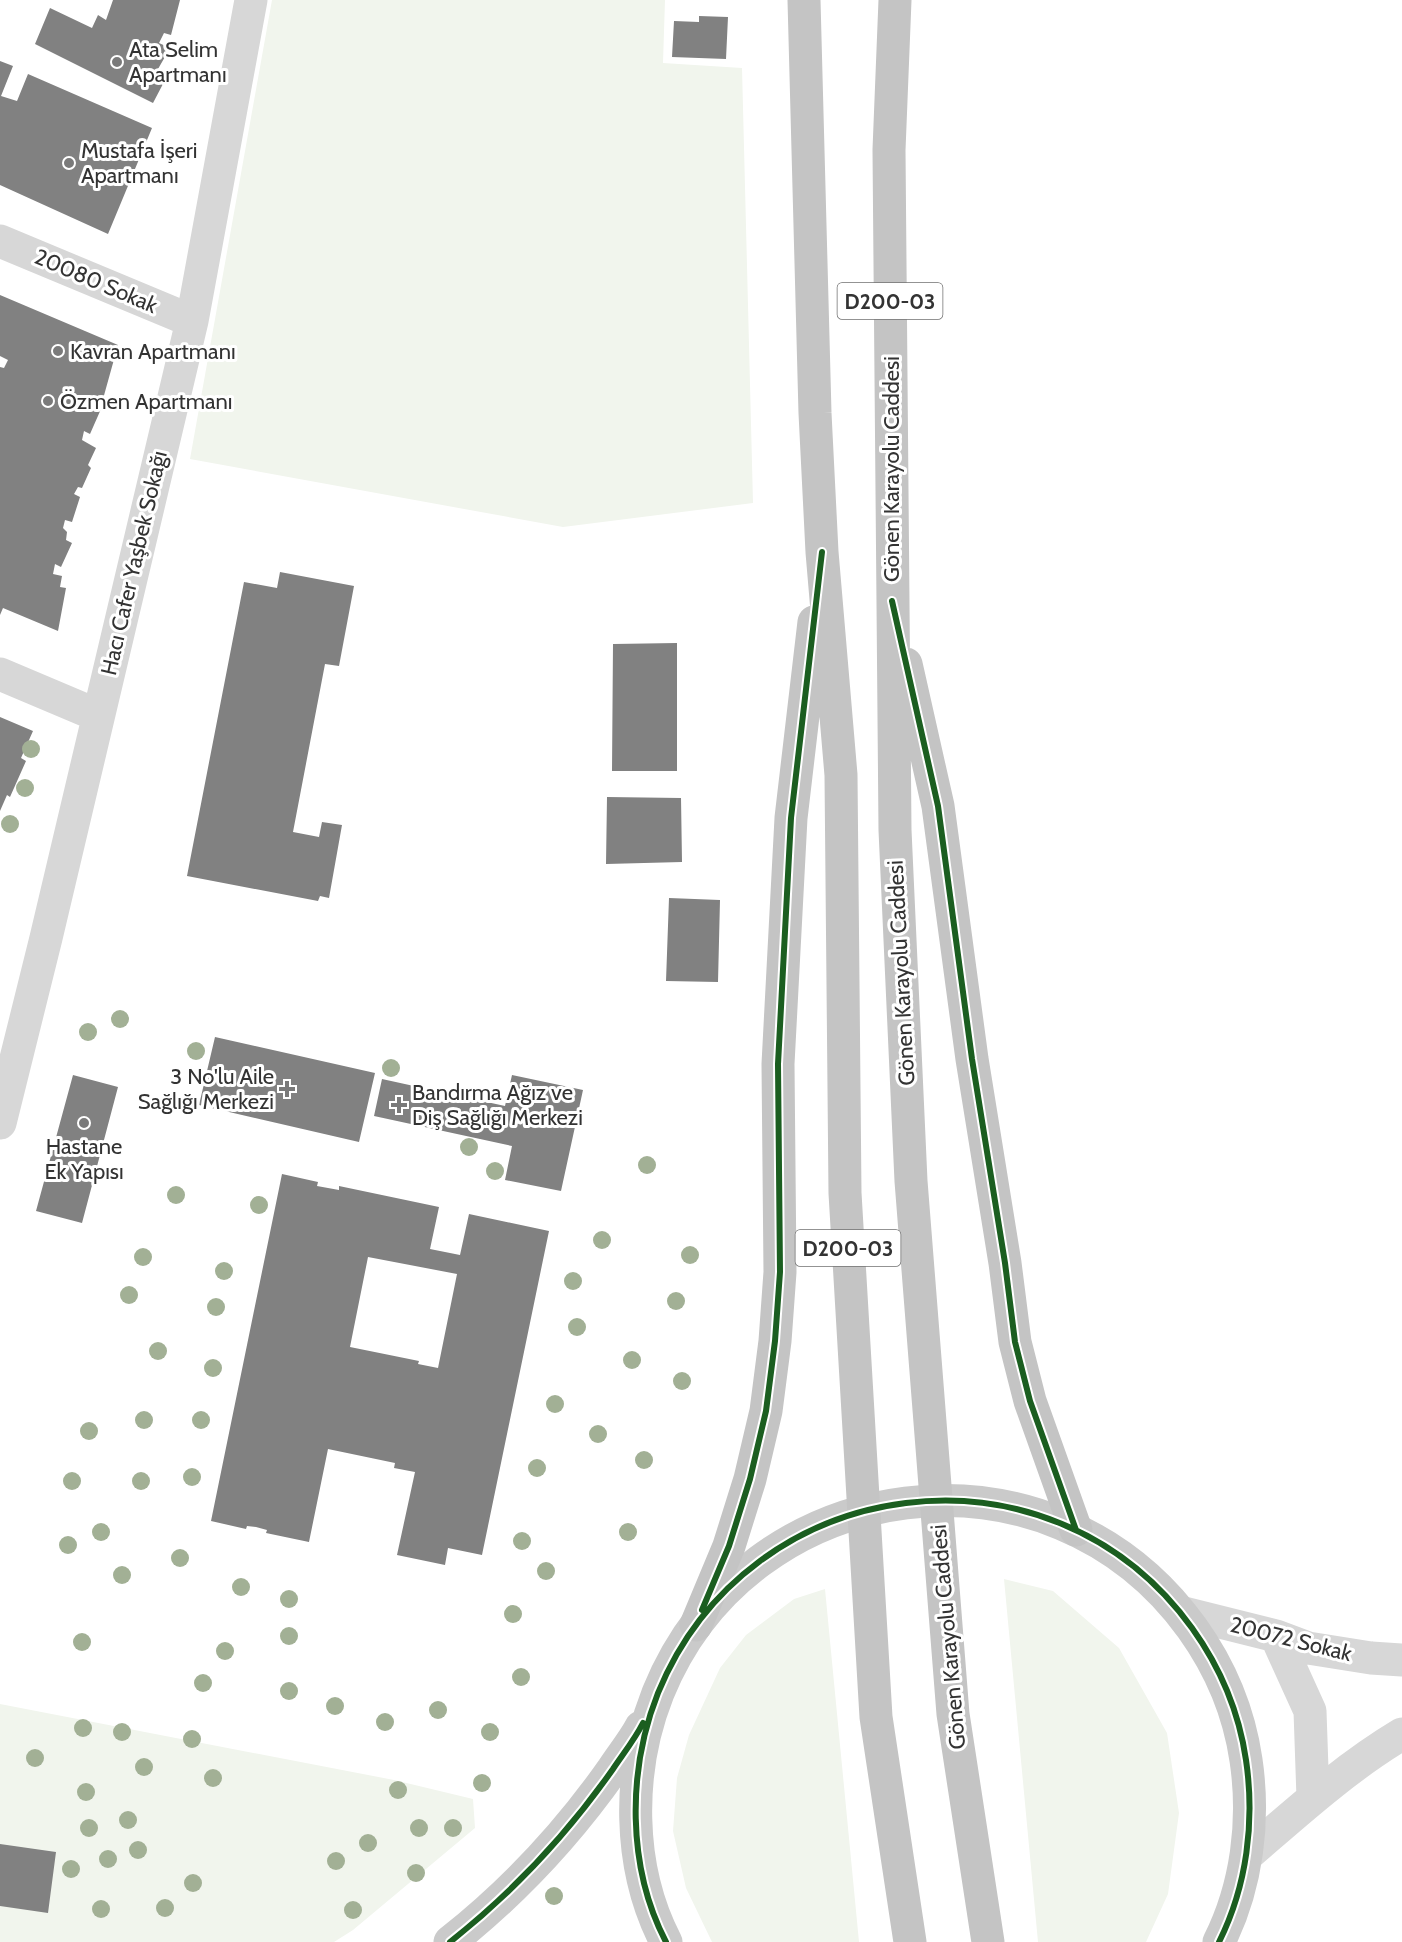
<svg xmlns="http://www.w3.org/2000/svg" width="1402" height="1942" font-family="Cabin,sans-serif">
  <rect width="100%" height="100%" fill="#fff"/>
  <!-- green -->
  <path fill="#f1f5ed" d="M272 0H665L663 63 742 68 753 503 563 527 190 459Z
    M1004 1579 1053 1591 1119 1648 1167 1733 1179 1813 1168 1894 1146 1942H1038Z
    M825 1589 859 1942H712L686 1888 673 1831 677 1778 689 1735 720 1668 746 1635 794 1599Z
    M0 1704 394 1780 473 1799 475 1828 353 1930 334 1942H0Z"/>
  <!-- building -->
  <path fill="#818181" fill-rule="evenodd" d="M113 0H180L171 35 164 33 159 43 170 48 154 76 164 82 153 103 35 44 50 8 92 28 98 15 106 20Z
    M699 16 728 17 726 59 672 57 674 21 699 22Z
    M0 61 13 66 1 96 17 101 28 74 152 128 108 234 0 185Z
    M0 295 118 345 103 399 98 398 94 406 101 409 90 434 84 431 82 440 96 448 88 465 91 468 82 488 78 487 74 494 80 497 72 522 65 520 63 528 67 532 66 540 72 543 61 567 55 564 53 574 62 576 60 587 66 588 58 631 3 608 0 615V367L4 368 8 360 0 356Z
    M280 572 354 586 339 666 325 664 293 832 319 837 322 822 342 825 329 898 320 896 318 901 187 876 244 582 277 588Z
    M677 643V771H612L613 644Z
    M0 717 33 731 21 758 26 761 10 797 7 795 0 811Z
    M607 797 681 798 682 862 606 864Z
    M669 898 720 900 718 982 666 981Z
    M215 1037 375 1073 359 1142 199 1105Z
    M73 1075 118 1087 82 1223 36 1211Z
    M512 1075 583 1090 561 1191 505 1180 512 1146 374 1116 382 1079 505 1106Z
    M282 1174 318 1182 317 1186 339 1190V1186L439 1207 430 1249 460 1255 469 1214 549 1231 482 1555 448 1548 445 1565 397 1555 415 1472 394 1468 395 1463 328 1449 309 1542 266 1533 267 1530 256 1527 247 1526 246 1529 211 1521ZM368 1257 457 1274 438 1368 418 1364 419 1361 350 1347Z
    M0 1844 56 1852 48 1913 0 1906Z"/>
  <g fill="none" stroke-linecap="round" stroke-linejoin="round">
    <!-- minor -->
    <path stroke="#d7d7d7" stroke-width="33" d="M0 241 192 321
      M0 674 97 715
      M0 1123 46 938 192 321 251 0
      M1180 1612 1276 1636 1308 1648 1371 1658 1402 1660
      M1276 1636 1310 1711 1313 1798
      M1247 1855C1297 1812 1345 1768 1402 1734"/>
    <!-- major -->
    <path stroke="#cacaca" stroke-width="33" d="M450 1942C512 1893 568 1833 613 1769 622 1755 633 1742 641 1727
      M666 1942C627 1867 627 1771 658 1693 749 1470 1050 1431 1192 1628 1220 1667 1239 1712 1246 1760 1255 1821 1247 1886 1219 1942"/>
    <!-- highway -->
    <path stroke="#c4c4c4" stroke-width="33" d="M804 0 815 413 822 552 841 775 845 1193 876 1717 910 1942
      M895 0 889 150 895 830 911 1181 953 1714 988 1942
      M906 664 938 806 972 1059 1005 1263 1015 1342 1030 1401 1076 1530
      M696 1625 729 1546 750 1479 766 1411 775 1341 780 1272 778 1064 791 818 814 622"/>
    <!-- cycleway casing -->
    <g stroke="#fff" stroke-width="10">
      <path id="cycleway" d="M892 601 938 806 972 1059 1005 1263 1015 1342 1030 1401 1076 1530
        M702 1610 729 1546 750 1479 766 1411 775 1341 780 1272 778 1064 791 818 822 552
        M450 1942C512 1893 568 1833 613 1769 623 1754 635 1739 643 1723
        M666 1942C627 1867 627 1771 658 1693 749 1470 1050 1431 1192 1628 1220 1667 1239 1712 1246 1760 1255 1821 1247 1886 1219 1942"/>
    </g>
    <!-- cycleway -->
    <use href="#cycleway" stroke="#1b5e20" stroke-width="6"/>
  </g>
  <!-- trees -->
  <g fill="#a2b095">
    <circle cx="31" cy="749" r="9"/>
    <circle cx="25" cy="788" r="9"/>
    <circle cx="10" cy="824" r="9"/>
    <circle cx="120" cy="1019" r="9"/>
    <circle cx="88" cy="1032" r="9"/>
    <circle cx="196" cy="1051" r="9"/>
    <circle cx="391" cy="1068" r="9"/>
    <circle cx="469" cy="1147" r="9"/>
    <circle cx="647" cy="1165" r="9"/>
    <circle cx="495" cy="1171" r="9"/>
    <circle cx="176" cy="1195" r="9"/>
    <circle cx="259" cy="1205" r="9"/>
    <circle cx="602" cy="1240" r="9"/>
    <circle cx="690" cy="1255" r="9"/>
    <circle cx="143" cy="1257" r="9"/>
    <circle cx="224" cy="1271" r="9"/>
    <circle cx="573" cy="1281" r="9"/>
    <circle cx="129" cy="1295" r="9"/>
    <circle cx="676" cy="1301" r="9"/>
    <circle cx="216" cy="1307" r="9"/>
    <circle cx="577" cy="1327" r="9"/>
    <circle cx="158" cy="1351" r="9"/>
    <circle cx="632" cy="1360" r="9"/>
    <circle cx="213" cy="1368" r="9"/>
    <circle cx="682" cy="1381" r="9"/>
    <circle cx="555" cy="1404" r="9"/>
    <circle cx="144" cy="1420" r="9"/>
    <circle cx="201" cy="1420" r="9"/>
    <circle cx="89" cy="1431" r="9"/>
    <circle cx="598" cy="1434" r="9"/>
    <circle cx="644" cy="1460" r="9"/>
    <circle cx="537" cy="1468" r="9"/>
    <circle cx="192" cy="1477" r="9"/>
    <circle cx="72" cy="1481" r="9"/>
    <circle cx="141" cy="1481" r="9"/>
    <circle cx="101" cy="1532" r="9"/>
    <circle cx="628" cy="1532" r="9"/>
    <circle cx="522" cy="1541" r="9"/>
    <circle cx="68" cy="1545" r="9"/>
    <circle cx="180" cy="1558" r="9"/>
    <circle cx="546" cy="1571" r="9"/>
    <circle cx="122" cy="1575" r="9"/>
    <circle cx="241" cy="1587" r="9"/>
    <circle cx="289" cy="1599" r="9"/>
    <circle cx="513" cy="1614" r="9"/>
    <circle cx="289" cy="1636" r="9"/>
    <circle cx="82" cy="1642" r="9"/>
    <circle cx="225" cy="1651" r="9"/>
    <circle cx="521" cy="1677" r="9"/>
    <circle cx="203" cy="1683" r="9"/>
    <circle cx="289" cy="1691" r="9"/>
    <circle cx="335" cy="1706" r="9"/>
    <circle cx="438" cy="1710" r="9"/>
    <circle cx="385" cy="1722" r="9"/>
    <circle cx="83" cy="1728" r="9"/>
    <circle cx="122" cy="1732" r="9"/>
    <circle cx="490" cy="1732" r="9"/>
    <circle cx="192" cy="1739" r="9"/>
    <circle cx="35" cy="1758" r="9"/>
    <circle cx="144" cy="1767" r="9"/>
    <circle cx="213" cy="1778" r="9"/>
    <circle cx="482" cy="1783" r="9"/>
    <circle cx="398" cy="1790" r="9"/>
    <circle cx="86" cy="1792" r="9"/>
    <circle cx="128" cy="1820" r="9"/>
    <circle cx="89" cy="1828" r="9"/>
    <circle cx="419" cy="1828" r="9"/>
    <circle cx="453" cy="1828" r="9"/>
    <circle cx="368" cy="1843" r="9"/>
    <circle cx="138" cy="1850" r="9"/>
    <circle cx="108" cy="1859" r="9"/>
    <circle cx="336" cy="1861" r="9"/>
    <circle cx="71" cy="1869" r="9"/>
    <circle cx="416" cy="1873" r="9"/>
    <circle cx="193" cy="1883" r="9"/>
    <circle cx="554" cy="1896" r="9"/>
    <circle cx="165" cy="1908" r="9"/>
    <circle cx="101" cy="1909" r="9"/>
    <circle cx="353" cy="1910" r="9"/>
  </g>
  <!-- markers -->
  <g fill="#7a7a7a" stroke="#fff" stroke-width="2">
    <circle cx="117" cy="62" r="6"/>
    <circle cx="69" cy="163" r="6"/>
    <circle cx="58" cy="351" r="6"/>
    <circle cx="48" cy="401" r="6"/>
    <path d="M284 1080h6v6h6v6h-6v6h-6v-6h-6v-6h6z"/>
    <path d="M396 1096h6v6h6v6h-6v6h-6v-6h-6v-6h6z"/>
    <circle cx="84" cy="1123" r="6"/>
  </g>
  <g text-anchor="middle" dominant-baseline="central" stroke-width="6" stroke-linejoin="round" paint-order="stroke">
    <!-- shield labels -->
    <g fill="#fff" stroke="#707070" stroke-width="1.5">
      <rect x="837.5" y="283" width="105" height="36" rx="4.5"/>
      <rect x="795.5" y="1230" width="105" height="36" rx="4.5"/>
    </g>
    <g font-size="21" font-weight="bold" fill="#333">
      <text x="890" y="301">D200-03</text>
      <text x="848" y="1248">D200-03</text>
    </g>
    <!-- poi labels -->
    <g font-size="22" fill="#333" stroke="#fff" text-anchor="start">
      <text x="129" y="49">Ata Selim<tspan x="129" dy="25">Apartmanı</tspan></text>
      <text x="81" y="150">Mustafa İşeri<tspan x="81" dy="25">Apartmanı</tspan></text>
      <text x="70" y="351">Kavran Apartmanı</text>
      <text x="60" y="401">Özmen Apartmanı</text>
      <text x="274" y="1076" text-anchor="end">3 No'lu Aile<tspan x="274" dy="25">Sağlığı Merkezi</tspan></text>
      <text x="412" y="1092">Bandırma Ağız ve<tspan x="412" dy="25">Diş Sağlığı Merkezi</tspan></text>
      <text x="84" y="1146" text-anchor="middle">Hastane<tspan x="84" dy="25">Ek Yapısı</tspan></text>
    </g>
    <!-- street labels -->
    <g font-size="22" fill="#333" stroke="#fff">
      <text transform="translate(96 281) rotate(23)">20080 Sokak</text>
      <text transform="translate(891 469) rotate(-90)">Gönen Karayolu Caddesi</text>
      <text transform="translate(134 563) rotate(-77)">Hacı Cafer Yaşbek Sokağı</text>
      <text transform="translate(901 973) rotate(-93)">Gönen Karayolu Caddesi</text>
      <text transform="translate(948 1637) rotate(-95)">Gönen Karayolu Caddesi</text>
      <text transform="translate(1291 1639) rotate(14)">20072 Sokak</text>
    </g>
  </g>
</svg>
